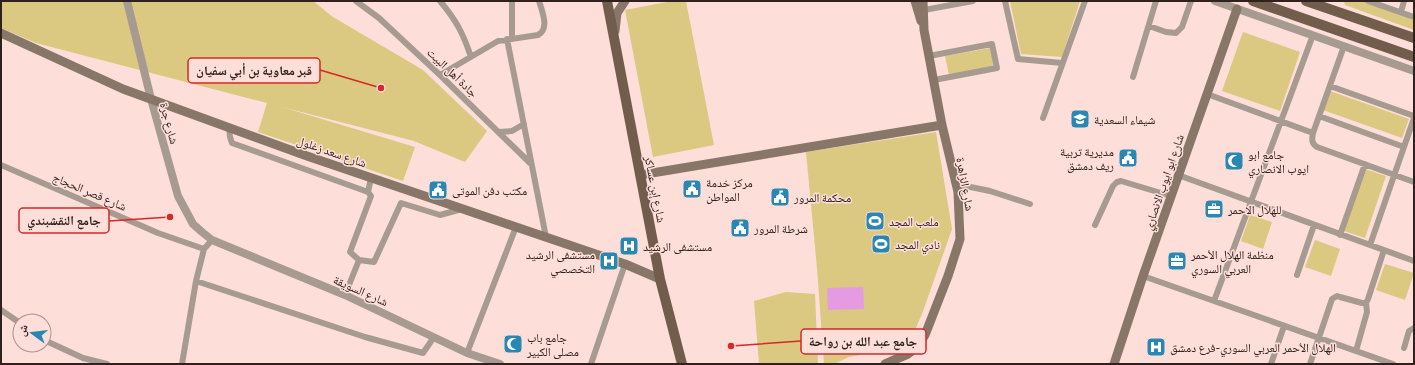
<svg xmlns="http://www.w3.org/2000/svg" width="1415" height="365" font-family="Literata,'Noto Naskh Arabic',serif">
  <rect width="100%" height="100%" fill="#fdded8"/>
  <!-- green -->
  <path fill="#dbc881" d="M1 1H313L333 17 423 70 487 131 465 162 414 141 282 107 415 147 403 181 258 132 267 103 36 43 1 28Z
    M672 1H686L714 145 653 157 625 10Z
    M1010 1H1080L1062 57 1021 54Z
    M1344 1H1367L1414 17V30L1345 5Z
    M1243 32 1300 52 1280 111 1222 91Z
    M991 48 994 66 949 75 945 56Z
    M1330 91 1409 119 1402 138 1323 110Z
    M936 132 952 229 922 314 913 334 896 348 849 357 834 364H824L817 268 806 152Z
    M1365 169 1386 176 1365 238 1344 231Z
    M1250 215 1272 222 1263 249 1241 241Z
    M1315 240 1340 249 1331 276 1305 267Z
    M1385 264 1414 273 1405 300 1376 290Z
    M786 292 815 294 818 364H759L754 301Z"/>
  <!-- water -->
  <path fill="#e49be1" d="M863 287 864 309 828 310 827 288Z"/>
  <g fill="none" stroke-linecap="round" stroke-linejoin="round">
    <!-- minor -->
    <path stroke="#a79b91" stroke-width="6" d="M356 1 379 18 440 75 530 163
      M440 1C456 20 463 33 471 57
      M1005 1 1018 59 1062 63
      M1368 1 1414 17
      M924 10 973 1
      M1401 12 1404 1
      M1149 26 1166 32 1176 33 1182 27 1191 1
      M507 39 546 237
      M512 39V1
      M1344 46 1313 133C1312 139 1311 143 1317 147L1414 182
      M929 56 992 44 997 68 934 80
      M440 75 498 41 538 35C550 29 542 11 539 1
      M1133 77 1156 1
      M1330 86 1414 116
      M1207 94 1313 133
      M1319 116 1404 147
      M1043 118 1085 1
      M229 127 230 137 232 143 368 192
      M499 132 512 131 524 124
      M1 165 158 233 204 249 212 240
      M1178 175 1414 261
      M371 178 368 192 371 196 350 252 359 260 374 262 401 203 440 215 462 209
      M956 184 990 191 1030 204
      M1095 225 1113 186 1117 182 1121 181 1171 196
      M1340 235 1365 164
      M1370 245 1414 118
      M1297 275 1314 225
      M1143 276 1393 364
      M196 281 365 337 423 353 434 337
      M345 295 359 260
      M1214 301 1313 35
      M1 310 20 323
      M44 340 83 358 107 364
      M1404 348 1409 331 1414 328
      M1356 351 1367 312 1366 303
      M467 353 516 227
      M182 364 196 281 204 249
      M591 364 625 264
      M1271 364 1284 326
      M1310 364 1332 299 1337 296 1340 297 1362 303H1366L1368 299 1384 250"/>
    <!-- tertiary -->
    <path stroke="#a79b91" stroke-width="8" d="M127 1 151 99 178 196 193 224 202 232 212 240 345 295 467 353 500 364
      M1215 1 1414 71"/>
    <!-- secondary -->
    <path stroke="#887769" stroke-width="9" d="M915 1 921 21
      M615 31 617 13 625 1
      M1 33 123 89 307 156 625 264 660 279
      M640 175 942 125
      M885 364 908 354 917 347 925 335 948 276 960 239 958 192 942 125 924 30 923 1
      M1114 364 1143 276 1237 9"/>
    <!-- primary -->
    <path stroke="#725d4c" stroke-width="10" d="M607 1 660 279 682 364
      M1253 1 1414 57
      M1306 1 1414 38"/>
  </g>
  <!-- icons -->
  <defs>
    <g id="school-square" transform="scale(1)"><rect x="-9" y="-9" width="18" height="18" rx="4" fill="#2887b3" stroke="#fdded8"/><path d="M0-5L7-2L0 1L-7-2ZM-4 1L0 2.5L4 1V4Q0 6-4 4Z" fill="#fff"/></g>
    <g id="civic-square" transform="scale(1)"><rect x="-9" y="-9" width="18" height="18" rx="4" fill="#2887b3" stroke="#fdded8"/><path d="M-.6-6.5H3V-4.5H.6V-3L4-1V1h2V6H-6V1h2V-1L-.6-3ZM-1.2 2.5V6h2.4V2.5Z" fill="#fff"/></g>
    <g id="mosque-square" transform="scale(1)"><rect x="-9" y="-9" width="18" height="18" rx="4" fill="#2887b3" stroke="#fdded8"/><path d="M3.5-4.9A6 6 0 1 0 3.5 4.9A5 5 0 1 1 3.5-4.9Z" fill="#fff"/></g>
    <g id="office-square" transform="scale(1)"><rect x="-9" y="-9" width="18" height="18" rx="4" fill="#2887b3" stroke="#fdded8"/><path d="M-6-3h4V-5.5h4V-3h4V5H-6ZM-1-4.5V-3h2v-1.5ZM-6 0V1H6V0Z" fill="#fff"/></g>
    <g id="stadium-square" transform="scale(1)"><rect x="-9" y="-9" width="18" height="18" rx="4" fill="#2887b3" stroke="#fdded8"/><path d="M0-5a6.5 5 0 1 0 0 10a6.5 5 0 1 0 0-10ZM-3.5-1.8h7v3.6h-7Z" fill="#fff"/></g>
    <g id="hospital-square" transform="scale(1)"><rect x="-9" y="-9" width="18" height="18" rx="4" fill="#2887b3" stroke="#fdded8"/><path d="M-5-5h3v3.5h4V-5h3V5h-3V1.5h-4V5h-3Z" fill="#fff"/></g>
  </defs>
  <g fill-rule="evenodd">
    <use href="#school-square" x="1080" y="119"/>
    <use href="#civic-square" x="1128" y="158"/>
    <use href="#mosque-square" x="1234" y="161"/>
    <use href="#civic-square" x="692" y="189"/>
    <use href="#civic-square" x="438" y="190"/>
    <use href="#civic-square" x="780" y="197"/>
    <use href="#office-square" x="1214" y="209"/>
    <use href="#stadium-square" x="875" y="221"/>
    <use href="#civic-square" x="740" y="228"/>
    <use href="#stadium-square" x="881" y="244"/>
    <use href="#hospital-square" x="629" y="246"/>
    <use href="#hospital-square" x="609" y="261"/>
    <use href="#office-square" x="1177" y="261"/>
    <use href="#mosque-square" x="513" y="344"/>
    <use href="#hospital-square" x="1156" y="347"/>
  </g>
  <g text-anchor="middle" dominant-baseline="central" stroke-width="3" stroke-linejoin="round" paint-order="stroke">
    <!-- street labels -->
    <g font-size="12" fill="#2f211e" stroke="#fdded8">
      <text transform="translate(453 72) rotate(44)">جادة أهل البيت</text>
      <text transform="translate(170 123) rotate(75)">شارع جرة</text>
      <text transform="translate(332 151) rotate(19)">شارع سعد زغلول</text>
      <text transform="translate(1163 182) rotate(-71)">شارع ابو ايوب الانصاري</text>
      <text transform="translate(966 184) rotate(80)">شارع الزاهرة</text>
      <text transform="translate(656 189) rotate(79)">شارع إبن عساكر</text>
      <text transform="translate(90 191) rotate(23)">شارع قصر الحجاج</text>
      <text transform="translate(361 290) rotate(24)">شارع السويقة</text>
    </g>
    <!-- poi labels -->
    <g font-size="12" fill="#2f211e" stroke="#fdded8" text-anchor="start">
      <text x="1094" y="119">شيماء السعدية</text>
      <text x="1114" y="151" text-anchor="end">مديرية تربية<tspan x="1114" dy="14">ريف دمشق</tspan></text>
      <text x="1248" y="154">جامع ابو<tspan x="1248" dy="14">ايوب الانصاري</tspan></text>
      <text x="706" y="182">مركز خدمة<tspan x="706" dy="14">المواطن</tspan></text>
      <text x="452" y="190">مكتب دفن الموتى</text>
      <text x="794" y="197">محكمة المرور</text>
      <text x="1228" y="209">للهلال الاحمر</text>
      <text x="889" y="221">ملعب المجد</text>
      <text x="754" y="228">شرطة المرور</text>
      <text x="895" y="244">نادي المجد</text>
      <text x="643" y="246">مستشفى الرشيد</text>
      <text x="595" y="254" text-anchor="end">مستشفى الرشيد<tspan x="595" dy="14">التخصصي</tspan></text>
      <text x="1191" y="254">منظمة الهلال الأحمر<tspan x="1191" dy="14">العربي السوري</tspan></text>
      <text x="527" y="337">جامع باب<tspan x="527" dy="14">مصلى الكبير</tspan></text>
      <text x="1170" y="347">الهلال الأحمر العربي السوري-فرع دمشق</text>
    </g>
  </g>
  <!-- callouts -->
  <path fill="none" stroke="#d62828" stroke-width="1.5" d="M381 88L320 70M170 217L109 221M731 346L801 341"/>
  <g fill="#d62828" stroke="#fdded8" stroke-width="1.5">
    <circle cx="381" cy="88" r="4"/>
    <circle cx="170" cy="217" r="4"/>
    <circle cx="731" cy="346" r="4"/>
  </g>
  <g fill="#fdded8" stroke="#d62828" stroke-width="1.5">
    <rect x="188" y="58" width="132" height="25" rx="4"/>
    <rect x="19" y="208" width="90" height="25" rx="4"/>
    <rect x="801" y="329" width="125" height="25" rx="4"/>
  </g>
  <g font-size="13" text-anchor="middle" font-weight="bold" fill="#2f211e">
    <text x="254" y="75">قبر معاوية بن أبي سفيان</text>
    <text x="64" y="225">جامع النقشبندي</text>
    <text x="863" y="346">جامع عبد الله بن رواحة</text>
  </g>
  <!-- border -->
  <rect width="1415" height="365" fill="none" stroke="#2f211e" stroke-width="4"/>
  <!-- north arrow -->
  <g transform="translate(32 333) rotate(285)"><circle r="19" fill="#fdded8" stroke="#ab928e"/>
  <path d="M0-3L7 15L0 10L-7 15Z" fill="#2887b3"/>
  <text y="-6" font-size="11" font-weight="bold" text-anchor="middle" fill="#2f211e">ش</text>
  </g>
</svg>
